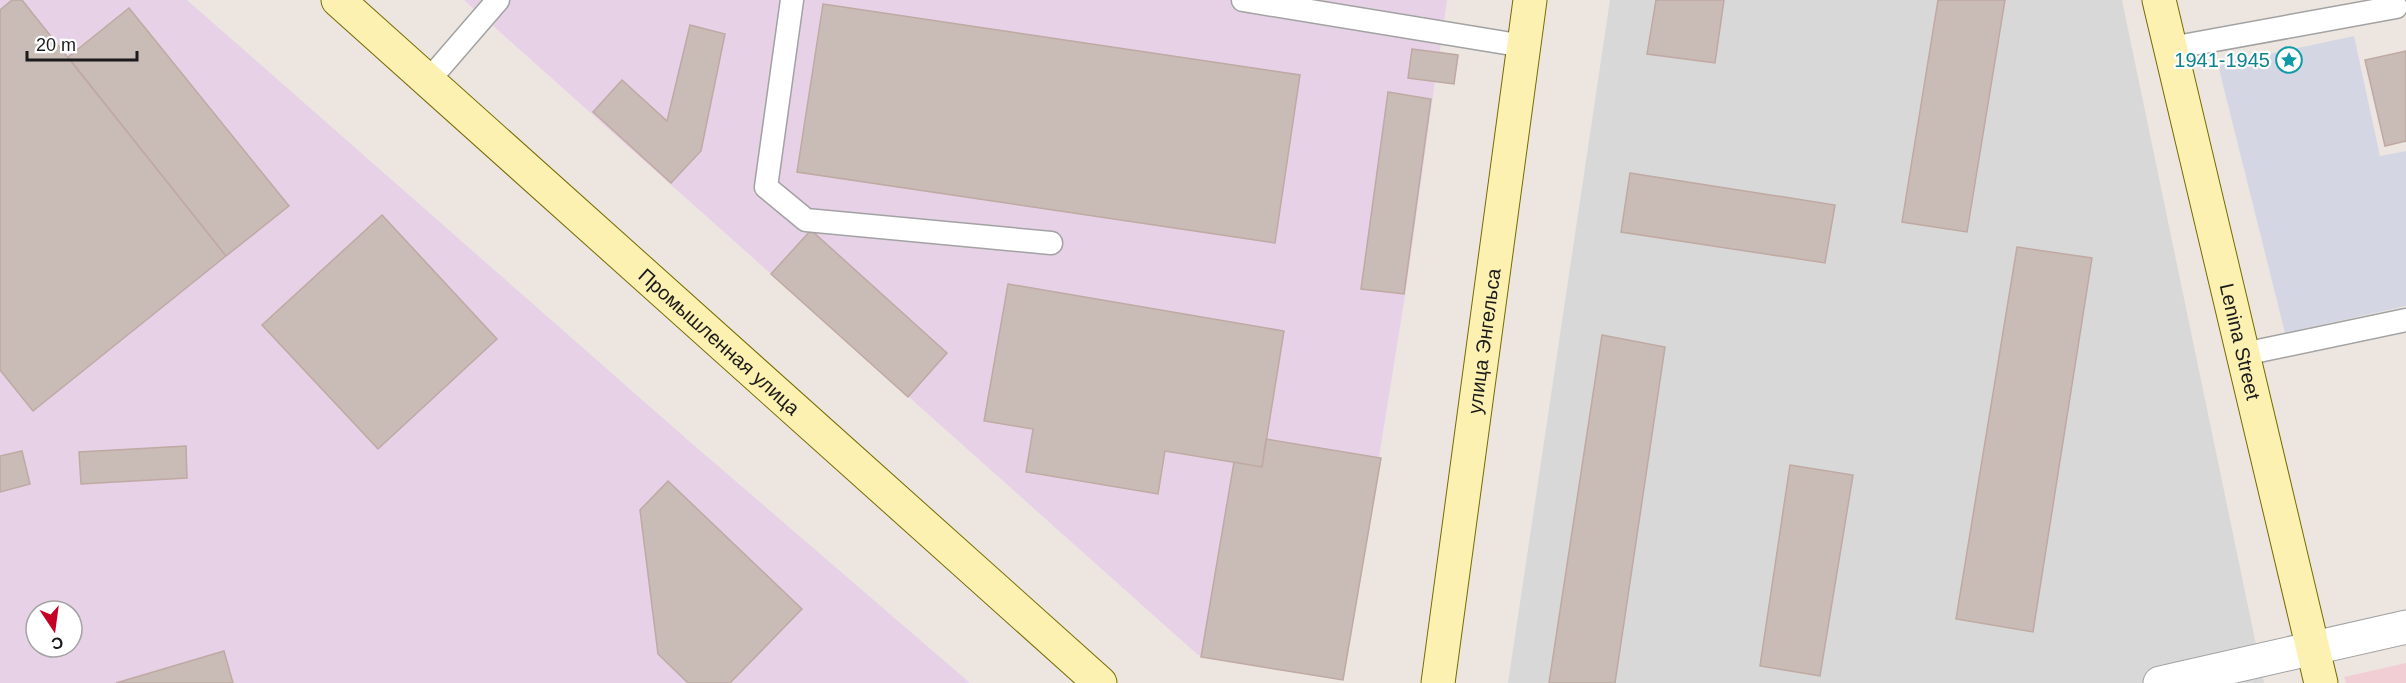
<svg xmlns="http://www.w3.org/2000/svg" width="2406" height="683" font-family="Arial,sans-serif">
  <rect width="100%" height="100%" fill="#ede6e0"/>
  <!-- residential -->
  <path fill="#d9d8d8" d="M1610 0H2122L2264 683H1508Z"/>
  <!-- commercial -->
  <path fill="#f0ced3" d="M2406 663V683H2346L2344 677Z"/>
  <!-- industrial -->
  <path fill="#e7d1e7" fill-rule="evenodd" d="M0 0H187L689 441 970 683H0ZM36 611H72V647H36Z
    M464 0H1447L1440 51 1459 56 1454 84 1435 81 1405 296 1343 680 1198 655Z"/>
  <!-- plaza -->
  <path fill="#d4d7e3" d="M2354 36 2380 156 2406 151V306L2285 333 2218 65Z"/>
  <!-- building -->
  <path fill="#c9bbb6" stroke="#bfa9a2" stroke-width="1.5" d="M12 0H22L226 256 33 411 0 370V10Z
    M1656 0H1724L1715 63 1647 54Z
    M1938 0H2005L1967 232 1902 222Z
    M823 4 1300 75 1275 243 797 172Z
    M129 8 289 206 226 256 68 57Z
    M690 25 725 34 701 151 671 183 593 112 622 80 667 121Z
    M1412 49 1458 55 1454 84 1408 78Z
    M2406 51V141L2385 146 2365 60Z
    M1388 92 1431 99 1404 294 1361 289Z
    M1630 173 1835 205 1825 263 1621 232Z
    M382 215 497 339 378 449 262 325Z
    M811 230 947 353 908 397 771 274Z
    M2017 247 2092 258 2033 632 1956 619Z
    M1008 284 1284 331 1262 467 1165 451 1158 494 1026 472 1033 429 984 421Z
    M1602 335 1665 347 1615 683H1549Z
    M1266 439 1381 458 1343 680 1201 657 1234 462 1262 467Z
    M186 446 187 478 81 484 79 452Z
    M22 451 30 484 0 492V456Z
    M1790 465 1853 475 1820 676 1760 666Z
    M668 481 802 609 730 683H688L658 654 640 510Z
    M224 651 233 683H116Z"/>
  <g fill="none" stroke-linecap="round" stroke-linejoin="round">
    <!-- lane casing -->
    <g stroke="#a2a2a2" stroke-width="25">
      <path id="lane" d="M792 0 766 187 806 220 1051 243
        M1243 0 1524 46
        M2171 48 2396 7
        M428 81 498 0
        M2244 354 2406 320"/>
    </g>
    <!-- street casing -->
    <g stroke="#a2a2a2" stroke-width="35">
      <path id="street" d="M2160 683 2406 627"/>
    </g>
    <!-- secondary casing -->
    <g stroke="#746b00" stroke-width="35">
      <g id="secondary">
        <path id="s1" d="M338 0 1100 683"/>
        <path id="s2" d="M2159 0 2321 683"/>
        <path id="s3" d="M1438 683 1530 0"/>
      </g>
    </g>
    <!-- lane -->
    <use href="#lane" stroke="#fff" stroke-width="22"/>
    <!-- street -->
    <use href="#street" stroke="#fff" stroke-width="33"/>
    <!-- secondary -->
    <use href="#secondary" stroke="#fcf1b0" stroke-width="33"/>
  </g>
  <!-- icons -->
  <defs>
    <g id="sight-ring" transform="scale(1.35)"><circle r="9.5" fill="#fff" stroke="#0f9aa8" stroke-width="1.5"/><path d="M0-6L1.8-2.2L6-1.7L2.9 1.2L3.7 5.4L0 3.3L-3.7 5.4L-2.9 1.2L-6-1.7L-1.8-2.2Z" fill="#0f9aa8"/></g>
  </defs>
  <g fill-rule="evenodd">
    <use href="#sight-ring" x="2289" y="60"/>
  </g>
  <g text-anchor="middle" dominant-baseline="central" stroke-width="4.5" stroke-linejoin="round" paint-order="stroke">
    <!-- culture labels -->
    <g font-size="20" fill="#0d838f" stroke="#fff" text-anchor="end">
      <text x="2270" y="60">1941-1945</text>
    </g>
    <!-- street labels -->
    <g font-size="20" fill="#1b1b1b" stroke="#fff">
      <text stroke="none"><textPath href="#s1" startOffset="512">Промышленная улица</textPath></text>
      <text stroke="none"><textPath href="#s3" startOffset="345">улица Энгельса</textPath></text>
      <text stroke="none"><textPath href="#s2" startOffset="351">Lenina Street</textPath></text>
    </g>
  </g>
  <!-- north arrow -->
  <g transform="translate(54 629) rotate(167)"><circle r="28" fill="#ffffff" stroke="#a4a4a4" stroke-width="1.5"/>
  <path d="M0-4.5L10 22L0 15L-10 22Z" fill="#c60025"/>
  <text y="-9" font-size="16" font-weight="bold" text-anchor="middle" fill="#1b1b1b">С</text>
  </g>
  <!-- scale -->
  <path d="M27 51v9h110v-9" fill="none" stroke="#1b1b1b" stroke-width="3"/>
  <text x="36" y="51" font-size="18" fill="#1b1b1b" stroke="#ffffff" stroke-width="4.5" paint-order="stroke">20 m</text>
</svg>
